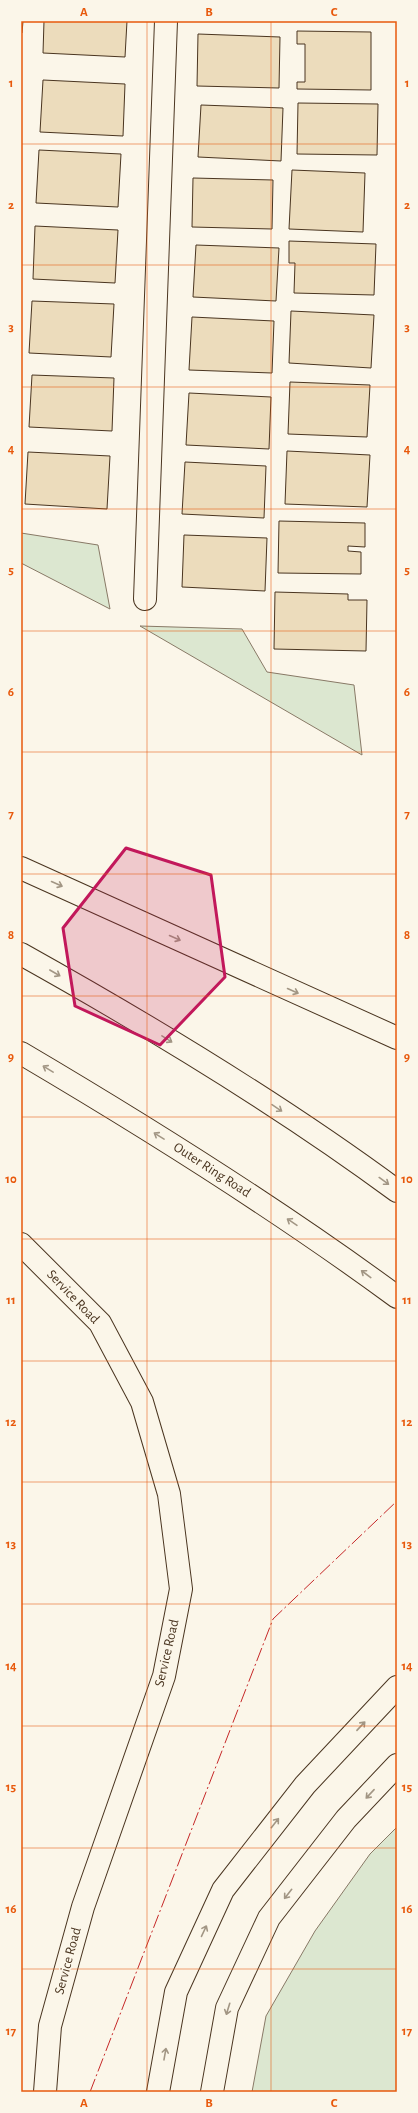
<svg xmlns="http://www.w3.org/2000/svg" width="418" height="2113" font-family="'Alegreya Sans',sans-serif">
  <rect width="100%" height="100%" fill="#fbf6e9"/>
  <!-- green -->
  <path fill="#dce7d0" stroke="#887966" d="M21 533 98 545 110 609 21 563Z
    M140 626 242 629 267 672 354 685 362 755Z
    M397 1827V2092H252L266 2016 315 1931 370 1854Z"/>
  <!-- building -->
  <path fill="#ecdcbc" stroke="#4a3520" d="M21 21H23L22 33H21Z
    M44 21H127L125 57 43 53Z
    M297 31 371 32V90L297 89V82H305V44H297Z
    M198 34 280 37 279 88 197 86Z
    M43 80 125 84 123 136 40 132Z
    M298 103 378 104 377 155 297 154Z
    M201 105 283 108 281 161 198 157Z
    M39 150 121 154 118 207 36 203Z
    M292 170 365 173 363 232 289 229Z
    M193 178 273 180 272 229 192 227Z
    M35 226 118 230 115 283 33 279Z
    M289 241 376 244 374 295 294 293 295 263H289Z
    M196 245 279 248 276 301 193 297Z
    M32 301 114 304 111 357 29 353Z
    M291 311 374 315 371 368 289 363Z
    M192 317 274 321 272 373 189 370Z
    M32 375 114 378 112 431 29 427Z
    M290 382 370 385 367 437 288 434Z
    M189 393 271 397 269 449 186 445Z
    M287 451 370 455 367 507 285 504Z
    M28 452 110 456 107 509 25 504Z
    M185 462 266 466 264 518 182 514Z
    M279 521 365 523V547L348 546V551L361 552V574L278 573Z
    M184 535 267 538 265 591 182 587Z
    M275 592 348 594V600H367L366 651 274 649Z"/>
  <g fill="none" stroke-linecap="round" stroke-linejoin="round">
    <!-- minor casing -->
    <g stroke="#4a3520" stroke-width="24">
      <path id="minor" d="M145 599 166 21"/>
    </g>
    <!-- secondary casing -->
    <g stroke="#4a3520" stroke-width="24">
      <path id="secondary" d="M21 1244 100 1323 142 1402 169 1494 181 1589 164 1676 83 1907 50 2026 45 2092"/>
    </g>
    <!-- motorway casing -->
    <g stroke="#4a3520" stroke-width="24">
      <path id="motorway" d="M21 868 397 1038
        M21 954C150 1026 278 1103 397 1191
        M21 1053C150 1129 276 1208 397 1297
        M158 2092 176 1992 223 1890 305 1785 397 1687
        M212 2092 227 2008 269 1918 346 1819 397 1765"/>
    </g>
    <!-- minor -->
    <use href="#minor" stroke="#fbf6e9" stroke-width="22"/>
    <!-- secondary -->
    <use href="#secondary" stroke="#fbf6e9" stroke-width="22"/>
    <!-- motorway -->
    <use href="#motorway" stroke="#fbf6e9" stroke-width="22"/>
    <!-- power -->
    <path stroke="#c62828" stroke-width="1" stroke-dasharray="14 3 2 3" stroke-linecap="butt" d="M90 2092 273 1619 397 1501"/>
  </g>
  <!-- one-way arrows -->
  <defs><path id="oneway-shaft" d="M-6 0H5M1.5-3L5.5 0L1.5 3" fill="none" stroke-width="1.6" stroke-linecap="round" stroke-linejoin="round"/></defs>
  <g stroke="#a29684">
    <use href="#oneway-shaft" transform="translate(57 884) rotate(24)"/>
    <use href="#oneway-shaft" transform="translate(175 938) rotate(24)"/>
    <use href="#oneway-shaft" transform="translate(55 973) rotate(30)"/>
    <use href="#oneway-shaft" transform="translate(293 991) rotate(24)"/>
    <use href="#oneway-shaft" transform="translate(167 1039) rotate(32)"/>
    <use href="#oneway-shaft" transform="translate(48 1069) rotate(-149)"/>
    <use href="#oneway-shaft" transform="translate(277 1108) rotate(34)"/>
    <use href="#oneway-shaft" transform="translate(159 1136) rotate(-148)"/>
    <use href="#oneway-shaft" transform="translate(384 1181) rotate(36)"/>
    <use href="#oneway-shaft" transform="translate(292 1222) rotate(-146)"/>
    <use href="#oneway-shaft" transform="translate(366 1274) rotate(-143)"/>
    <use href="#oneway-shaft" transform="translate(361 1726) rotate(-47)"/>
    <use href="#oneway-shaft" transform="translate(370 1794) rotate(133)"/>
    <use href="#oneway-shaft" transform="translate(275 1823) rotate(-52)"/>
    <use href="#oneway-shaft" transform="translate(288 1894) rotate(128)"/>
    <use href="#oneway-shaft" transform="translate(204 1931) rotate(-65)"/>
    <use href="#oneway-shaft" transform="translate(228 2009) rotate(107)"/>
    <use href="#oneway-shaft" transform="translate(165 2054) rotate(-80)"/>
  </g>
  <!-- marked area -->
  <path fill="#c2185b" fill-opacity="0.2" stroke="#c2185b" stroke-width="3" stroke-linejoin="round" d="M126 848 211 875 225 977 160 1045 75 1006 63 928Z"/>
  <!-- grid -->
  <path fill="none" stroke="#e8590c" stroke-width="1" stroke-opacity="0.55" d="M147 21V2092M271 21V2092M21 144H397M21 265H397M21 387H397M21 509H397M21 631H397M21 752H397M21 874H397M21 996H397M21 1117H397M21 1239H397M21 1361H397M21 1482H397M21 1604H397M21 1726H397M21 1848H397M21 1969H397"/>
  <g text-anchor="middle" dominant-baseline="central" stroke-width="3" stroke-linejoin="round" paint-order="stroke">
    <!-- street labels -->
    <g font-size="14" fill="#4a3520" stroke="#fbf6e9">
      <text transform="translate(212 1170) rotate(33)">Outer Ring Road</text>
      <text transform="translate(73 1297) rotate(46)">Service Road</text>
      <text transform="translate(167 1653) rotate(-77)">Service Road</text>
      <text transform="translate(68 1961) rotate(-75)">Service Road</text>
    </g>
  </g>
  <!-- border -->
  <rect width="418" height="2113" fill="none" stroke="#fbf6e9" stroke-width="44"/>
  <rect x="22" y="22" width="374" height="2069" fill="none" stroke="#e8590c" stroke-width="1.5"/>
  <g font-size="13" text-anchor="middle" font-weight="bold" fill="#e8590c">
    <text x="84" y="16">A</text>
    <text x="209" y="16">B</text>
    <text x="334" y="16">C</text>
    <text x="11" y="87">1</text>
    <text x="407" y="87">1</text>
    <text x="11" y="209">2</text>
    <text x="407" y="209">2</text>
    <text x="11" y="331">3</text>
    <text x="407" y="331">3</text>
    <text x="11" y="453">4</text>
    <text x="407" y="453">4</text>
    <text x="11" y="574">5</text>
    <text x="407" y="574">5</text>
    <text x="11" y="696">6</text>
    <text x="407" y="696">6</text>
    <text x="11" y="818">7</text>
    <text x="407" y="818">7</text>
    <text x="11" y="939">8</text>
    <text x="407" y="939">8</text>
    <text x="11" y="1061">9</text>
    <text x="407" y="1061">9</text>
    <text x="11" y="1183">10</text>
    <text x="407" y="1183">10</text>
    <text x="11" y="1304">11</text>
    <text x="407" y="1304">11</text>
    <text x="11" y="1426">12</text>
    <text x="407" y="1426">12</text>
    <text x="11" y="1548">13</text>
    <text x="407" y="1548">13</text>
    <text x="11" y="1670">14</text>
    <text x="407" y="1670">14</text>
    <text x="11" y="1791">15</text>
    <text x="407" y="1791">15</text>
    <text x="11" y="1913">16</text>
    <text x="407" y="1913">16</text>
    <text x="11" y="2035">17</text>
    <text x="407" y="2035">17</text>
    <text x="84" y="2107">A</text>
    <text x="209" y="2107">B</text>
    <text x="334" y="2107">C</text>
  </g>
</svg>
